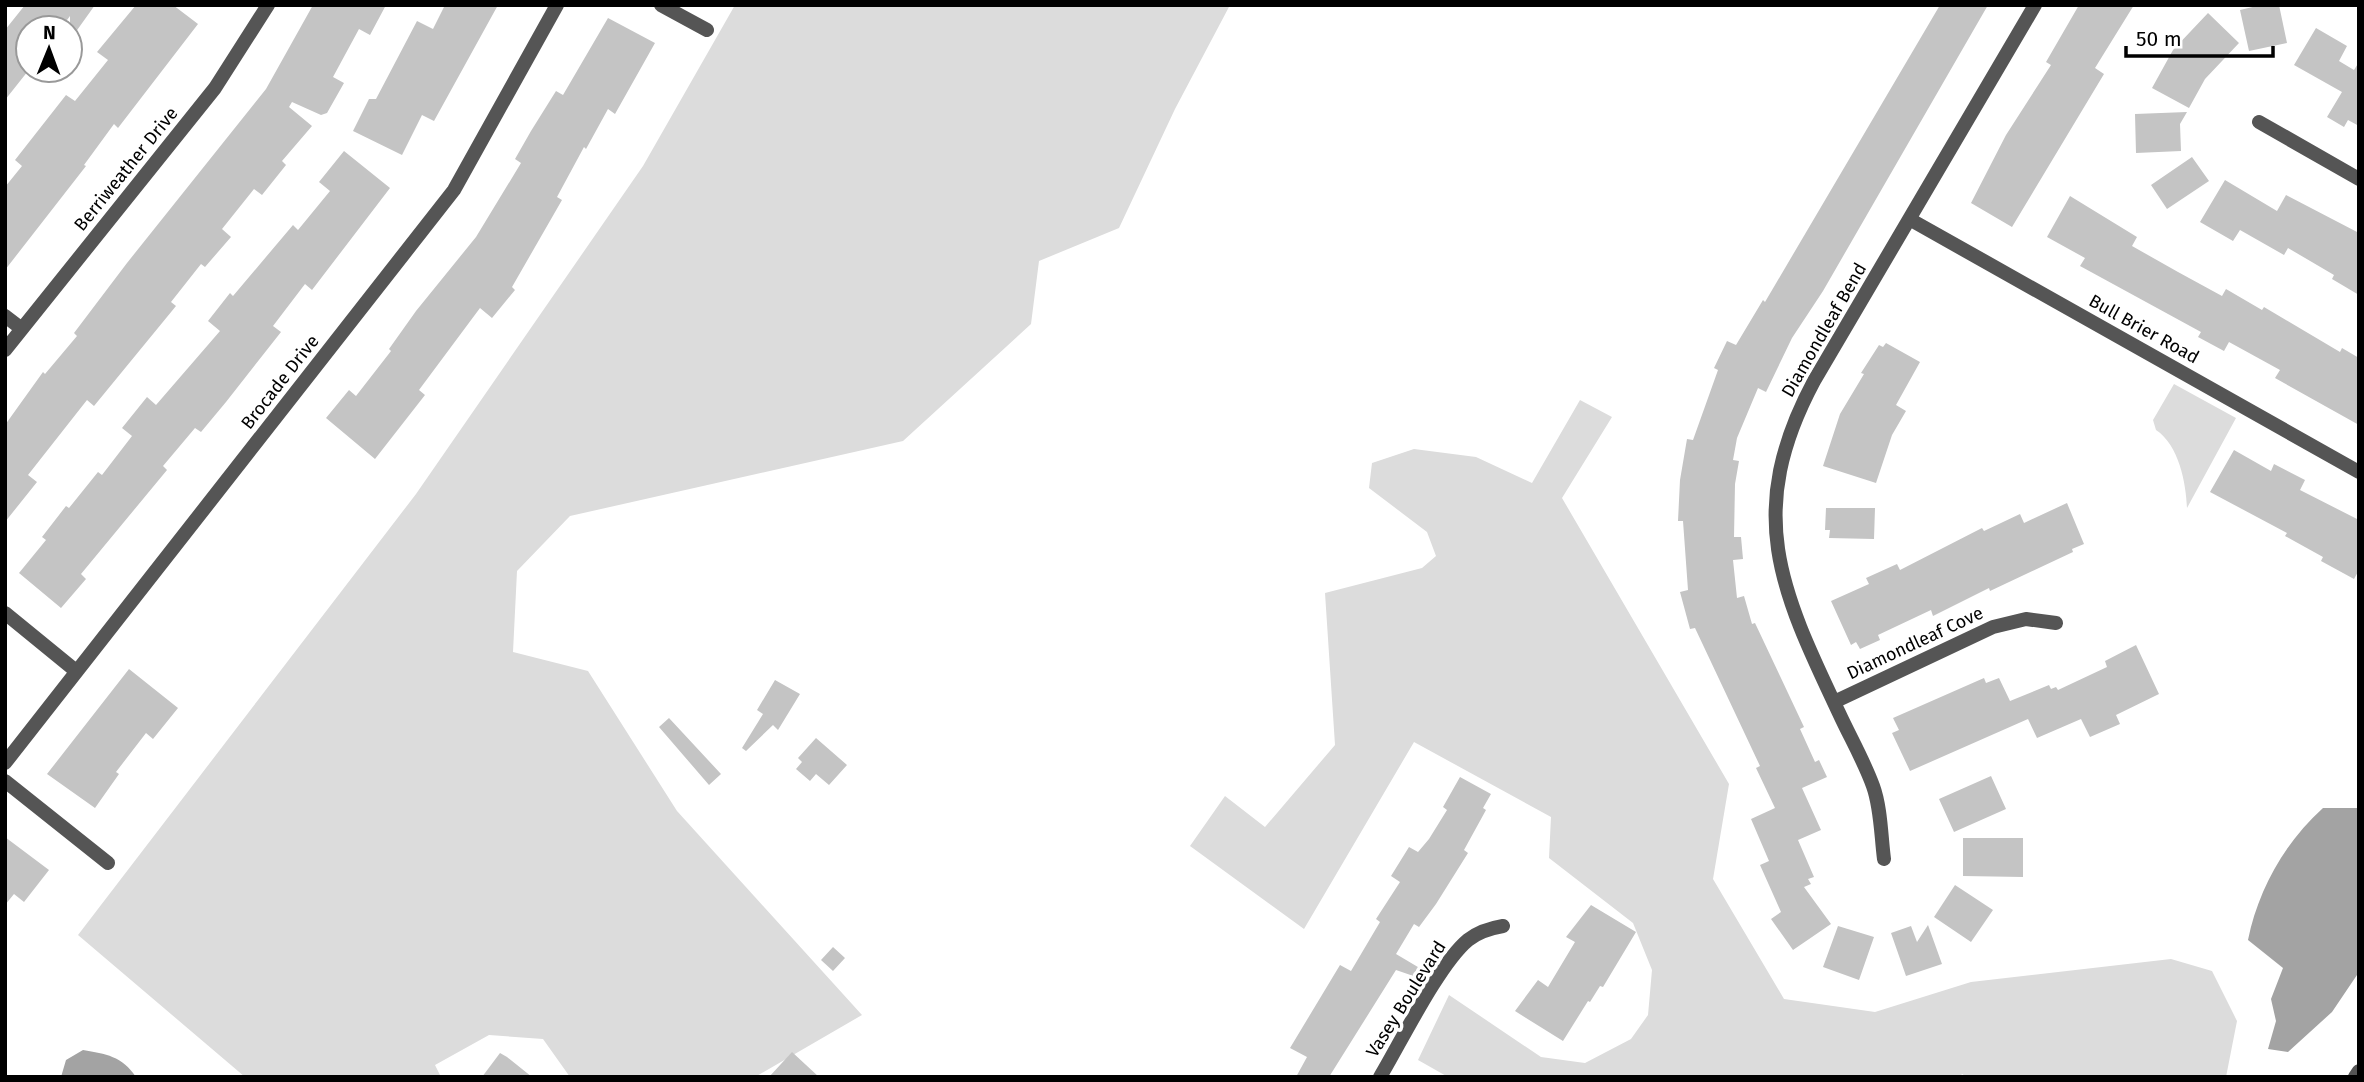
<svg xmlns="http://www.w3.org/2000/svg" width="2364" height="1082" font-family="'Fira Sans',sans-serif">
  <rect width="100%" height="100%" fill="#fff"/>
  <!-- green -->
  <path fill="#dcdcdc" d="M735 5H1230L1175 109 1119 228 1039 261 1031 324 903 441 570 516 517 571 513 652 588 671 677 811 862 1015 755 1077H570L543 1039 489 1035 435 1065 441 1077H245L78 935 416 494 643 166Z
    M2174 384 2236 418 2187 508C2186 483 2179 445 2156 430L2153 420Z
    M1580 400 1612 417 1562 498 1729 784 1713 879 1784 999 1875 1012 1971 982 2171 959 2212 971 2237 1021 2226 1077H1967L1962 1074 1960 1077H1448L1418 1060 1449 995 1541 1057 1585 1063 1631 1039 1648 1015 1652 970 1633 923 1549 858 1551 817 1414 742 1304 929 1190 846 1225 796 1265 827 1335 745 1325 593 1422 568 1436 556 1427 532 1369 488 1372 463 1414 449 1476 457 1532 483Z"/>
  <!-- water -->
  <path fill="#a3a3a3" d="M2323 808H2359V972L2332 1012 2288 1052 2268 1049 2276 1021 2271 999 2283 968 2248 940C2258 890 2285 842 2323 808Z
    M83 1050C106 1054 122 1056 136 1077H61L66 1060Z"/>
  <!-- building -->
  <path fill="#c4c4c4" d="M25 5H95L70 40V16L61 28H28V71L5 100V30Z
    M136 5H173L198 24 118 128 114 124 84 165 86 166 5 270V187L22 166 15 160 66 95 75 101 108 60 97 52Z
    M313 5H386L370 35 359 29 333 77 344 83 327 113 321 115 292 102 289 107 312 126 282 161 286 165 262 195 254 189 222 229 231 237 205 267 201 264 171 302 176 306 94 406 87 400 28 475 37 482 5 522V425L43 372 45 374 77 336 74 333 127 263 266 89Z
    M445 5H498L434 121 422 115 402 155 353 131 369 99H376L417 21 433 29Z
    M1940 5H1988L1823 291 1792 338 1766 392 1758 388 1737 438 1733 460 1739 461 1735 484 1734 537H1741L1743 559 1733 560 1737 598 1744 596 1752 624 1755 623 1804 727 1800 729 1815 762 1819 760 1827 777 1802 788 1821 830 1798 840 1814 877 1808 879 1811 884 1804 887 1831 924 1793 950 1771 919 1781 912 1760 865 1769 861 1751 819 1775 808 1756 768 1760 766 1695 628 1690 629 1680 592 1688 590 1683 521H1678L1680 480 1687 439 1693 440 1718 370 1714 368 1727 341 1736 345 1763 300 1765 302Z
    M2079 5H2134L2095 68 2104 74 2012 227 1971 203 2006 135 2051 65 2046 62Z
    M2261 5H2279L2287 43 2249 51 2240 10Z
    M2208 13 2239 43 2205 79 2189 108 2152 88 2173 50Z
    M608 18 655 43 615 114 608 109 586 149 584 147 557 197 562 200 512 287 515 290 492 318 480 308 419 390 425 395 375 459 326 418 349 390 356 396 391 351 389 349 416 311 476 237 521 163 515 159 531 131 556 91 563 95Z
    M2316 28 2347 46 2339 61 2354 70 2359 62V126L2348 120 2344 127 2327 117 2342 92 2294 65Z
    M2187 112 2180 124 2181 151 2136 153 2135 114Z
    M344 151 390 188 312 290 305 284 273 326 281 332 226 402 201 432 195 428 163 466 167 470 81 574 86 579 61 608 19 573 46 540 42 537 66 506 69 508 98 472 102 475 132 436 122 428 147 397 156 405 220 331 208 321 230 293 233 296 293 225 298 230 330 191 319 182Z
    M2192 157 2209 181 2167 209 2151 185Z
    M2225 180 2277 211 2286 195 2359 233V295L2332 279 2334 275 2288 248 2284 255 2240 230 2233 241 2200 222Z
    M2070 196 2137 237 2132 246 2178 272 2222 296 2226 289 2262 310 2264 307 2340 352 2342 348 2359 358V425L2275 378 2280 370 2229 342 2224 351 2198 337 2201 332 2080 266 2085 258 2047 237Z
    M1886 343 1920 362 1896 405 1906 411 1892 435 1876 483 1823 466 1840 414 1864 374 1861 373 1879 345 1883 347Z
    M2234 450 2271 471 2274 464 2305 480 2300 490 2359 520V570L2354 579 2321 561 2323 557 2285 536 2287 533 2210 492Z
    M2067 503 2084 544 2072 549 2073 552 1990 591 1989 588 1933 616 1931 610 1878 635 1880 640 1860 649 1856 642 1851 645 1831 601 1869 584 1866 578 1897 564 1900 570 1982 528 1984 531 2020 514 2024 523Z
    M1826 508H1875L1874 539 1829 538 1830 530H1825Z
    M2136 645 2159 694 2116 715 2120 724 2090 737 2081 719 2037 738 2028 719 1910 771 1892 733 1899 730 1893 718 1984 678 1986 683 1999 678 2010 701 2049 685 2051 689 2056 687 2058 690 2107 667 2105 661Z
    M129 669 178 708 153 739 146 733 116 772 119 774 95 808 47 774Z
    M775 680 800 694 778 730 773 725 746 751 742 748 763 714 757 710Z
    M669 718 721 774 709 785 659 727Z
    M816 738 847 765 829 785 816 774 810 781 796 769 802 762 798 758Z
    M1991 776 2006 809 1954 832 1939 799Z
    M1460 777 1491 794 1483 808 1486 810 1464 850 1468 853 1436 904 1419 927 1414 924 1396 954 1428 973 1425 980 1396 970 1329 1077H1296L1307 1057 1290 1048 1340 965 1351 971 1380 922 1376 919 1400 882 1391 876 1409 847 1418 852 1429 839 1447 810 1443 807Z
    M5 837 49 870 24 902 14 894 5 905Z
    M1963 838H2023V877L1963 876Z
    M1955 885 1993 910 1971 942 1934 917Z
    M1591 905 1636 932 1603 987 1600 986 1590 1002 1588 1001 1563 1041 1515 1011 1538 980 1548 987 1575 942 1566 937Z
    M1928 925 1942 964 1906 976 1891 933 1911 926 1917 942Z
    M1838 926 1874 937 1859 980 1823 967Z
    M833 947 845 958 833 971 821 960Z
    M792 1052 819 1077H769Z
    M500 1053 507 1057 532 1077H482Z"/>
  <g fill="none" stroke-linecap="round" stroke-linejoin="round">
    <!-- minor -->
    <path stroke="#555" stroke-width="14" d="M661 5 707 30
      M2259 122 2359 179
      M1911 220 2359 472
      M5 316 22 329
      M5 350 215 88 268 5
      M5 613 76 671
      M1834 702 1993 627 2026 619 2056 623
      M5 763 454 190 557 5
      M5 781 108 863
      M1884 859C1881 836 1881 808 1873 786 1864 761 1850 737 1839 713 1780 589 1744 512 1814 381L2035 5
      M1380 1077C1401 1042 1439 964 1468 940 1478 932 1491 928 1503 926
      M2355 1077 2359 1071"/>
  </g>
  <g text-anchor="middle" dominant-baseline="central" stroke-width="7" stroke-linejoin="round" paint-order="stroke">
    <!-- street labels -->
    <g font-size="18" fill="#000" stroke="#fff">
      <text transform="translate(126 169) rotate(-51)">Berriweather Drive</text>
      <text transform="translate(2144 329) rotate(29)">Bull Brier Road</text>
      <text transform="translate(1824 330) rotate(-60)">Diamondleaf Bend</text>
      <text transform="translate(280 382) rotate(-52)">Brocade Drive</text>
      <text transform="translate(1915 643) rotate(-25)">Diamondleaf Cove</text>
      <text transform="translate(1406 999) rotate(-58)">Vasey Boulevard</text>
    </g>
  </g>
  <!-- border -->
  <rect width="2364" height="1082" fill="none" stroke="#000000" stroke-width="14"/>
  <!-- north arrow -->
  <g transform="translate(49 49) rotate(1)"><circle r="33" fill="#ffffff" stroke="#999999" stroke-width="2"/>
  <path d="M0-5L12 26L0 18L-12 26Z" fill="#000000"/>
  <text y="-10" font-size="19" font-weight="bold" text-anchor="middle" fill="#000000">N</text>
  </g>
  <!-- scale -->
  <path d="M2126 46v10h147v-10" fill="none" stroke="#000000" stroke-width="3.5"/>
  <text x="2136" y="46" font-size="21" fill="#000000" stroke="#ffffff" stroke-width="5" paint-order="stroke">50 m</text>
</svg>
